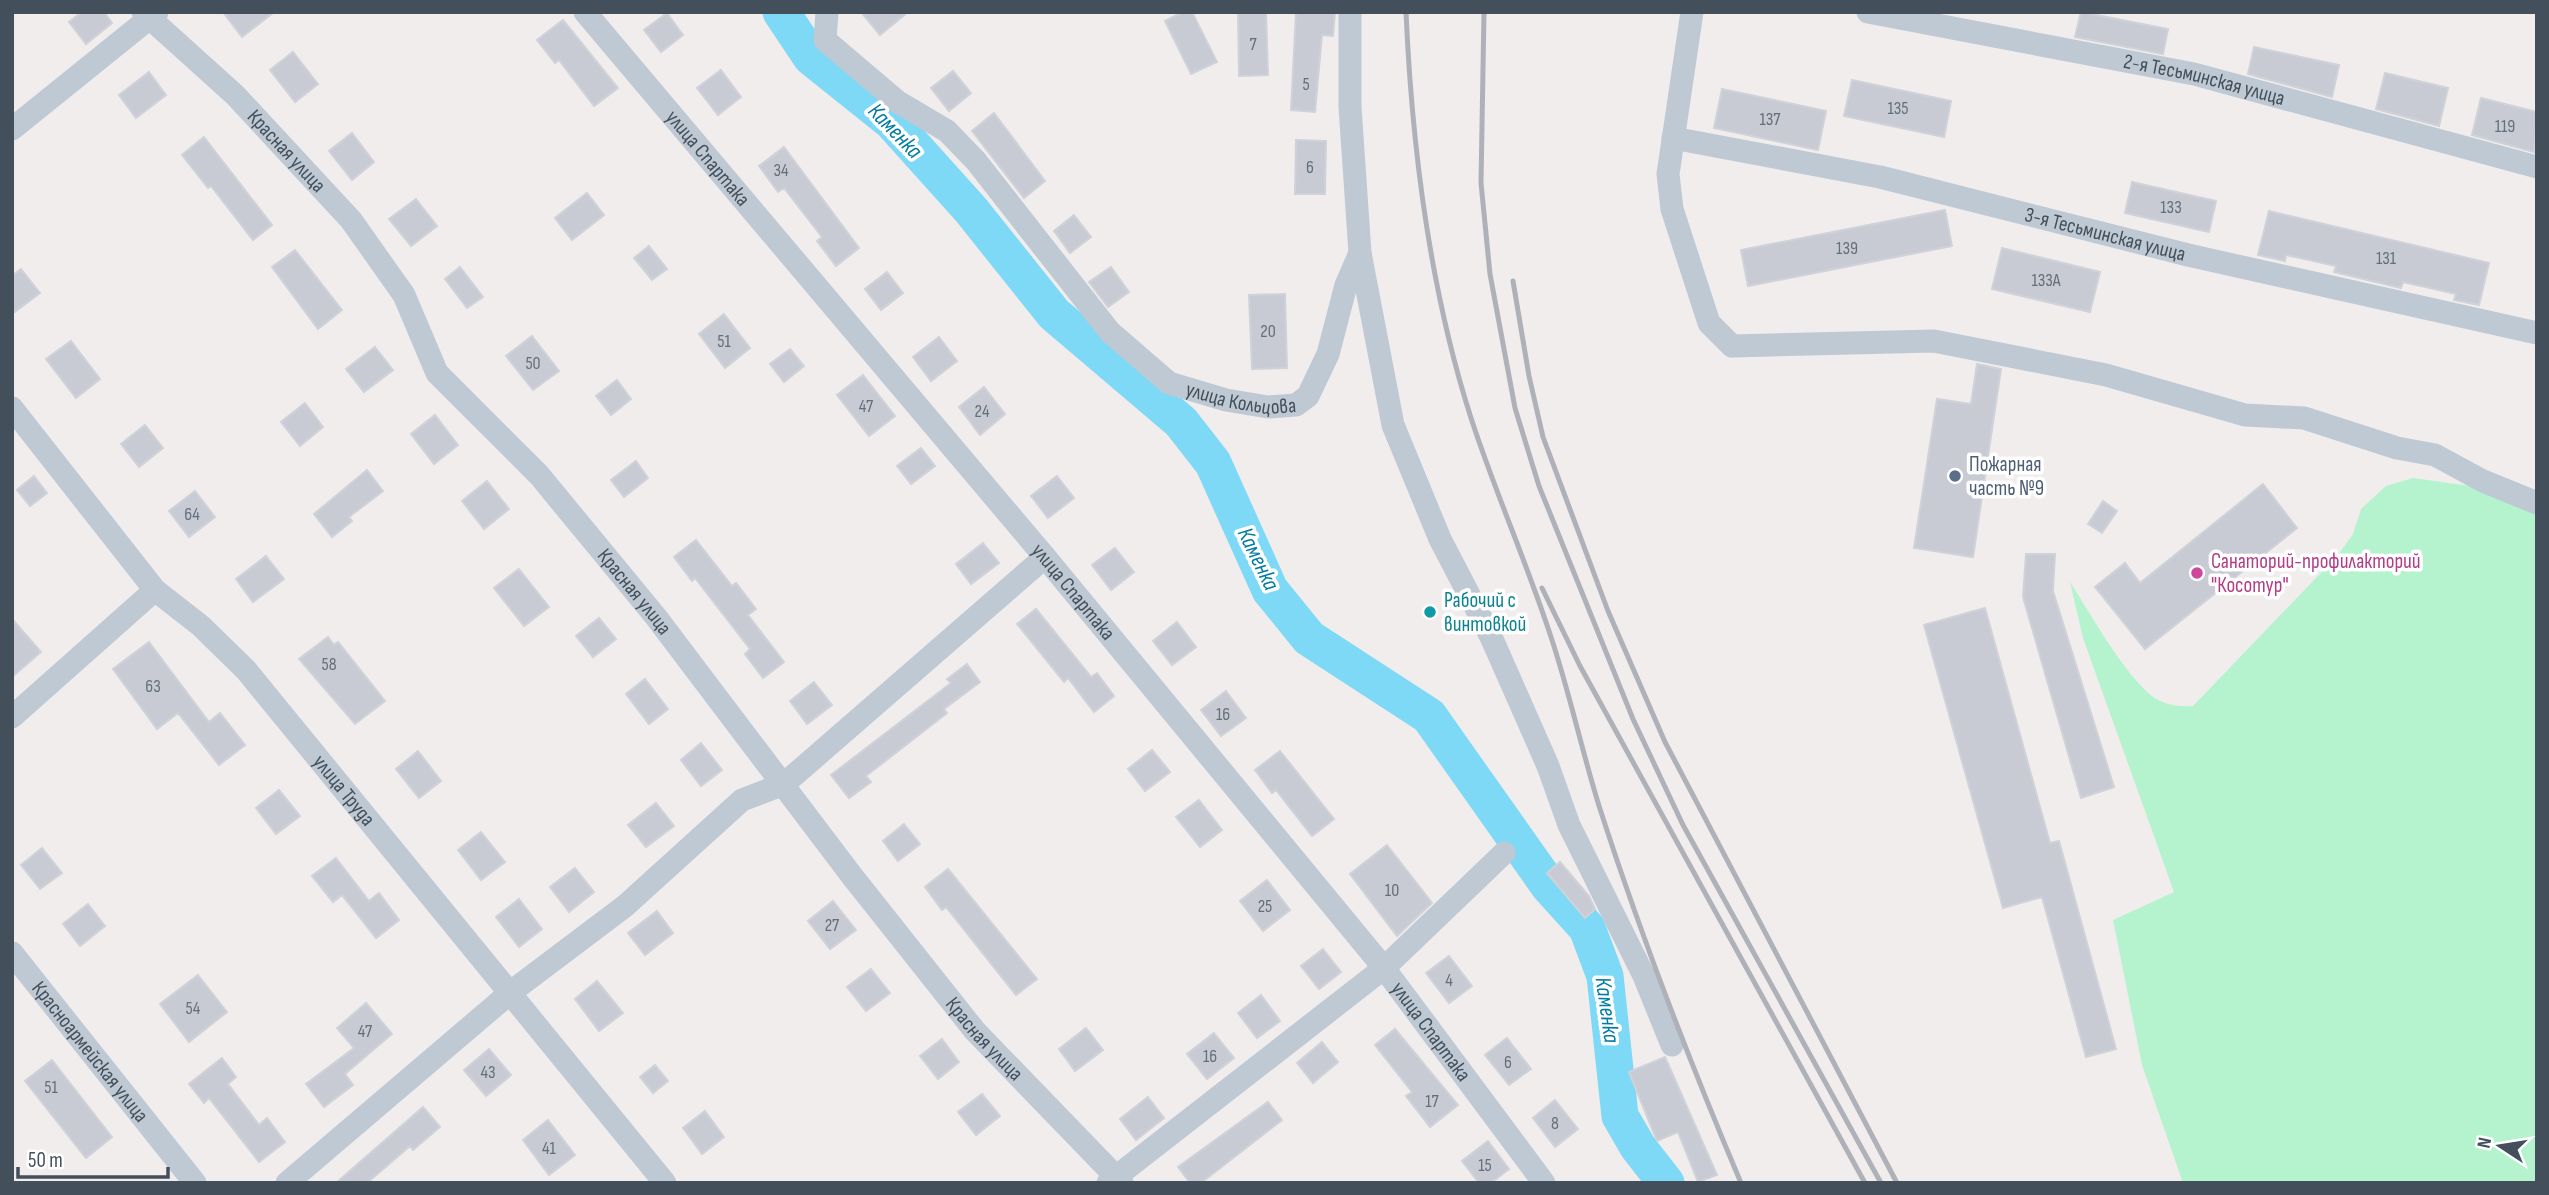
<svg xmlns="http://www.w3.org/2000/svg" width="2549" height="1195" font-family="'Sofia Sans Condensed',sans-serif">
  <rect width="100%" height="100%" fill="#f0edec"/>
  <!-- green -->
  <path fill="#b5f3cf" d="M2413 478 2470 486 2537 512V1183H2183L2142 1065 2113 920 2174 892 2083 638 2070 582C2090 613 2124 674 2152 696 2163 705 2179 707 2193 706L2338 555 2353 534 2361 509 2386 486Z"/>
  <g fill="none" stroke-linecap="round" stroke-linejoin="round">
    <!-- river -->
    <path stroke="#7dd9f5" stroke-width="37" d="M781 12 811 57 891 121 971 210 1054 314 1181 422 1213 463 1270 590 1309 638 1429 716 1549 886 1587 928 1605 976 1620 1116 1638 1147 1666 1183"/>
  </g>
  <!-- building -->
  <path fill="#c8cbd3" stroke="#d0d2d9" stroke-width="2" d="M82 12H104L112 23 86 44 69 22Z
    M223 12H274L242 37Z
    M861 12H908L880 35Z
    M1183 12H1192L1217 62 1191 74 1165 21Z
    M1238 12H1266L1268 75 1239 76Z
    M1296 12H1335L1333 36 1322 35 1315 112 1291 110Z
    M2081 12 2168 29 2163 54 2075 37Z
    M667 13 683 35 661 52 644 30Z
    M563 20 618 88 594 106 559 60 555 63 537 40Z
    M2254 47 2339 65 2332 97 2248 74Z
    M293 52 318 84 295 102 270 70Z
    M721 70 741 97 718 115 697 88Z
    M953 71 971 93 949 111 931 88Z
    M149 72 166 95 136 118 119 95Z
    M2385 73 2448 88 2439 126 2376 109Z
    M1852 80 1951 101 1944 137 1844 116Z
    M1722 89 1826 111 1818 150 1714 128Z
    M2481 98 2537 112 2534 152 2472 135Z
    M994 113 1045 181 1024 198 972 131Z
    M352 133 374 162 352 180 329 151Z
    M204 137 272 225 253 240 211 186 208 188 182 155Z
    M1296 140 1326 141 1325 194H1295Z
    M784 147 859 248 836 266 817 241 822 237 784 188 778 192 759 166Z
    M2132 182 2216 201 2209 232 2125 213Z
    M587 193 604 215 572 240 555 218Z
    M416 199 437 226 411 246 389 219Z
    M1945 210 1952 246 1748 286 1741 250Z
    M2269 211 2489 263 2479 305 2454 300 2456 294 2403 282 2401 288 2334 272 2336 266 2286 255 2285 261 2258 255Z
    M1074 215 1091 237 1070 253 1054 231Z
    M649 246 667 269 652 280 634 258Z
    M2002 248 2100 272 2090 312 1992 289Z
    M295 250 342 310 318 329 272 267Z
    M460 267 483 297 467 308 445 279Z
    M1111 267 1129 292 1108 307 1089 282Z
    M21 269 40 293 12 314V276Z
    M887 272 903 293 881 310 865 289Z
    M1285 294 1287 368 1252 369 1249 295Z
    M724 314 750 348 725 368 699 334Z
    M532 336 559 371 533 390 506 356Z
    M939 337 957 361 931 381 913 357Z
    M71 341 100 379 76 398 46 359Z
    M375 347 393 370 364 392 346 369Z
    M790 349 804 366 784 382 770 364Z
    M1977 364 2001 369 1973 557 1914 548 1937 399 1971 404Z
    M863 375 895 416 869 436 837 395Z
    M617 380 631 399 611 415 596 396Z
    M984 387 1005 414 980 435 959 407Z
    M305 403 323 427 300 446 281 422Z
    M435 415 458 445 434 464 411 434Z
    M145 425 163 448 139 467 121 444Z
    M921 448 935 466 911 484 897 466Z
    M636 461 648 478 624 497 611 480Z
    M367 470 383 491 349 517 352 521 332 537 314 514Z
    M34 476 47 493 30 506 17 490Z
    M1057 476 1074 498 1048 518 1031 496Z
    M487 481 509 509 484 529 462 501Z
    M2263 484 2297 528 2145 649 2095 587 2125 563 2140 583Z
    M195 491 215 517 189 537 169 511Z
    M2103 501 2117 511 2102 533 2088 524Z
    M696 540 732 586 736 583 756 609 748 615 784 662 763 678 745 654 750 649 695 578 692 581 674 557Z
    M983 543 999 563 971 584 956 564Z
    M1115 548 1134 572 1111 590 1092 565Z
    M2026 554H2055L2053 591 2114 787 2081 798 2023 597Z
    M266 556 284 579 253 602 236 579Z
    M519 569 549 607 524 626 494 588Z
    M1985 608 2050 843 2059 841 2116 1049 2086 1057 2042 897 2003 908 1924 625Z
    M1036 609 1091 677 1097 673 1114 696 1094 712 1068 678 1064 682 1017 624Z
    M599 618 616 639 593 657 576 636Z
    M12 619 41 652 12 677Z
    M1177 622 1196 647 1172 665 1153 641Z
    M328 637 334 645 338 642 385 701 355 724 299 659Z
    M149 642 209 722 220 713 245 745 219 765 178 713 157 729 113 669Z
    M967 664 980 682 944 709 947 713 866 776 871 782 849 798 831 775 951 683 947 679Z
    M645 679 668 709 649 724 626 694Z
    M814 682 832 705 807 724 790 701Z
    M1226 691 1246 718 1221 736 1201 710Z
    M701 743 722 770 701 786 681 760Z
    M1152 750 1170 772 1145 791 1128 769Z
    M418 751 441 781 419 798 396 769Z
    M1280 751 1334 819 1312 836 1276 790 1272 793 1255 770Z
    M279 790 300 816 276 834 256 808Z
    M1199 800 1222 830 1200 847 1176 817Z
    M656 803 674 826 646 847 628 825Z
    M904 824 920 844 898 861 883 841Z
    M481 832 505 862 481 880 458 850Z
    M1387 845 1432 903 1397 936 1350 874Z
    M42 848 62 873 40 889 21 865Z
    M336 858 369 901 379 893 399 920 376 938 342 895 333 902 312 876Z
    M1560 862 1589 896 1595 909 1585 918 1547 873Z
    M575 868 594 892 569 912 550 887Z
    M948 869 1037 979 1016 995 946 907 942 910 925 887Z
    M1267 880 1290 910 1263 931 1240 901Z
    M519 899 542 929 519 947 496 917Z
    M833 901 856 930 830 949 808 921Z
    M88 904 105 926 80 946 63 924Z
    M657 911 673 933 645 955 628 933Z
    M1323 949 1341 972 1319 989 1301 966Z
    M1449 956 1472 986 1449 1003 1426 973Z
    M871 969 890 993 866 1011 847 987Z
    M198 975 227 1012 189 1042 160 1004Z
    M597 981 623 1013 599 1031 575 999Z
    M1261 995 1280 1021 1257 1038 1238 1013Z
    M366 1003 392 1034 345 1074 353 1085 324 1107 306 1084 354 1048 337 1028Z
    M1086 1028 1103 1050 1075 1071 1059 1049Z
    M1395 1029 1458 1105 1430 1127 1406 1096 1412 1092 1375 1045Z
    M1214 1033 1234 1058 1207 1079 1187 1054Z
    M1507 1038 1531 1069 1509 1085 1485 1055Z
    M942 1039 959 1062 938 1079 920 1056Z
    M1322 1042 1338 1062 1313 1083 1297 1063Z
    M489 1049 511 1075 486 1096 464 1070Z
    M1665 1057 1717 1175 1698 1182 1678 1132 1657 1141 1629 1072Z
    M222 1058 236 1077 228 1084 259 1125 267 1118 285 1142 259 1162 209 1098 204 1103 189 1084Z
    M52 1060 112 1137 86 1158 25 1081Z
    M655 1065 668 1081 653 1093 640 1077Z
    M982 1094 1000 1116 976 1135 958 1112Z
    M1148 1097 1164 1118 1136 1140 1120 1119Z
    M1555 1100 1578 1129 1555 1147 1533 1118Z
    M1268 1102 1282 1120 1201 1183H1190L1178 1167Z
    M423 1107 440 1127 413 1150 410 1146 367 1183H336Z
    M705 1111 724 1137 702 1154 683 1128Z
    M548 1120 575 1155 549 1175 523 1140Z
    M1488 1141 1509 1169 1491 1183H1479L1462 1161Z"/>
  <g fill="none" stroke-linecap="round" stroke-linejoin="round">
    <!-- minor -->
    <g stroke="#bec9d4" stroke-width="23">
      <path id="s1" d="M143 12 235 95 351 220 404 295 437 373 539 475 656 617 852 876 975 1031 1122 1183"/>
      <path id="s2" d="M585 12 1045 557 1384 968 1544 1183"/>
      <path id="s3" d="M827 12 825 40 898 102 947 131 976 161 1110 332 1169 383 1226 400 1268 407 1296 405 1308 396 1328 354 1346 285 1360 253"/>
      <path d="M1350 12V107L1360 253 1393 425 1440 539 1492 639 1548 766 1569 825 1644 976 1672 1045"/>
      <path d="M1692 12 1668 174 1672 209 1709 323 1732 346 1934 341 2106 375 2245 415 2304 418 2397 448 2435 455 2483 481 2537 503"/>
      <path id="s4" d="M1868 12 2194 74 2537 167"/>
      <path d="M12 129 157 12"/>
      <path id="s5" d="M1673 138 1880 177 2188 255 2537 333"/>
      <path id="s6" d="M12 408 155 590 201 626 246 670 665 1183"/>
      <path d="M12 717 155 590"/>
      <path id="s7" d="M12 953 195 1183"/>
      <path d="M287 1183 511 992 625 906 742 800 784 784 1045 557"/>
      <path d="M1108 1183 1384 968 1504 853"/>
    </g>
    <!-- rail -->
    <path stroke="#aeb2b8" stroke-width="5" d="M1406 12C1412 149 1429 287 1471 418 1495 492 1527 563 1551 637 1570 694 1582 752 1600 809 1641 936 1689 1060 1741 1183
      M1484 12 1481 183 1490 274 1515 408 1539 486 1633 719 1683 825 1881 1183
      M1513 281 1529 376 1543 437 1608 611 1665 742 1897 1183
      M1542 588 1580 666 1865 1183"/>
  </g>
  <!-- markers -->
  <circle fill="#5c6f8a" stroke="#fff" stroke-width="2.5" cx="1955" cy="476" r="7"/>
  <circle fill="#d1479c" stroke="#fff" stroke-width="2.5" cx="2197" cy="573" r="7"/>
  <circle fill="#0f9aa8" stroke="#fff" stroke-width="2.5" cx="1430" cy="612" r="7"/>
  <g text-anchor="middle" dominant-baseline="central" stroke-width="7" stroke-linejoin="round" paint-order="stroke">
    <!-- number labels -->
    <g font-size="18" fill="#646f7a">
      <text x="1253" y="44">7</text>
      <text x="1306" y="84">5</text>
      <text x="1898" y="108">135</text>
      <text x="1770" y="119">137</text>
      <text x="2505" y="126">119</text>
      <text x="1310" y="167">6</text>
      <text x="781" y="170">34</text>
      <text x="2171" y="207">133</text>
      <text x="1847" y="248">139</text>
      <text x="2386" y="258">131</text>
      <text x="2046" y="280">133А</text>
      <text x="1268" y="331">20</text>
      <text x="724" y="341">51</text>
      <text x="533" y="363">50</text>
      <text x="866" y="406">47</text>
      <text x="982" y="411">24</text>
      <text x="192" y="514">64</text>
      <text x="329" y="664">58</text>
      <text x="153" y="686">63</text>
      <text x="1223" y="714">16</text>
      <text x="1392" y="890">10</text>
      <text x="1265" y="906">25</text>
      <text x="832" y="925">27</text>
      <text x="1449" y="980">4</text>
      <text x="193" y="1008">54</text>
      <text x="365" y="1031">47</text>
      <text x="1210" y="1056">16</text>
      <text x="1508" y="1062">6</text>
      <text x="488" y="1072">43</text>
      <text x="51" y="1087">51</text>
      <text x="1432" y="1101">17</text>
      <text x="1555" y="1123">8</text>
      <text x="549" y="1148">41</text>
      <text x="1485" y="1165">15</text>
    </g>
    <!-- street labels -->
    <g font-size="21" fill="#43505c" stroke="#fff">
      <text stroke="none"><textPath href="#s4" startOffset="343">2-я Тесьминская улица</textPath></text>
      <text stroke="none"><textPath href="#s1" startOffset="200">Красная улица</textPath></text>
      <text stroke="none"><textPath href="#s2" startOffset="191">улица Спартака</textPath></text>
      <text stroke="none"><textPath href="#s5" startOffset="443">3-я Тесьминская улица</textPath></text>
      <text stroke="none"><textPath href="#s3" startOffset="592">улица Кольцова</textPath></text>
      <text stroke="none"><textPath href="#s2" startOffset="758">улица Спартака</textPath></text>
      <text stroke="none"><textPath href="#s1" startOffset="766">Красная улица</textPath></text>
      <text stroke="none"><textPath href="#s6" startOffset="508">улица Труда</textPath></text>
      <text stroke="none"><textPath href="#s2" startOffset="1325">улица Спартака</textPath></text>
      <text stroke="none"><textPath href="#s1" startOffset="1334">Красная улица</textPath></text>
      <text stroke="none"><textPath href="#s7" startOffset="126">Красноармейская улица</textPath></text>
    </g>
    <!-- service labels -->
    <g font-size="21" fill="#4e5e75" stroke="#fff" text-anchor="start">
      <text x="1969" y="464">Пожарная<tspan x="1969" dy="24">часть №9</tspan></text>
    </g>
    <!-- hotel labels -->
    <g font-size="21" fill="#b23c85" stroke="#fff" text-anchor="start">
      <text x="2211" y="561">Санаторий-профилакторий<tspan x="2211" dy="24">"Косотур"</tspan></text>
    </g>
    <!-- culture labels -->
    <g font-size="21" fill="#0d838f" stroke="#fff" text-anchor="start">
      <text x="1444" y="600">Рабочий с<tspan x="1444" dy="24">винтовкой</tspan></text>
    </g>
    <!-- water labels -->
    <g font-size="23" font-style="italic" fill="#027ca2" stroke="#fff">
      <text transform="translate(895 131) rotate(46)">Каменка</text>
      <text transform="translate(1258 559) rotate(64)">Каменка</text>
      <text transform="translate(1607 1010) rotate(82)">Каменка</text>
    </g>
  </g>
  <!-- border -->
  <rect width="2549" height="1195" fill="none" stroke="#43505c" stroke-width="28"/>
  <!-- north arrow -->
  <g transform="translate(2500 1146) rotate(282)" stroke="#ffffff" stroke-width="5" paint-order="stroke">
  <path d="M0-5L12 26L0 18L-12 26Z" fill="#43505c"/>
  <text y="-10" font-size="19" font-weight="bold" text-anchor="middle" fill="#43505c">N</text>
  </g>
  <!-- scale -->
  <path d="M18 1167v10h150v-10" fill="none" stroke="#43505c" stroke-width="3.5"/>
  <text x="28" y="1167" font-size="21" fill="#43505c" stroke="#ffffff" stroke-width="5" paint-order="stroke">50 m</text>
</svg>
